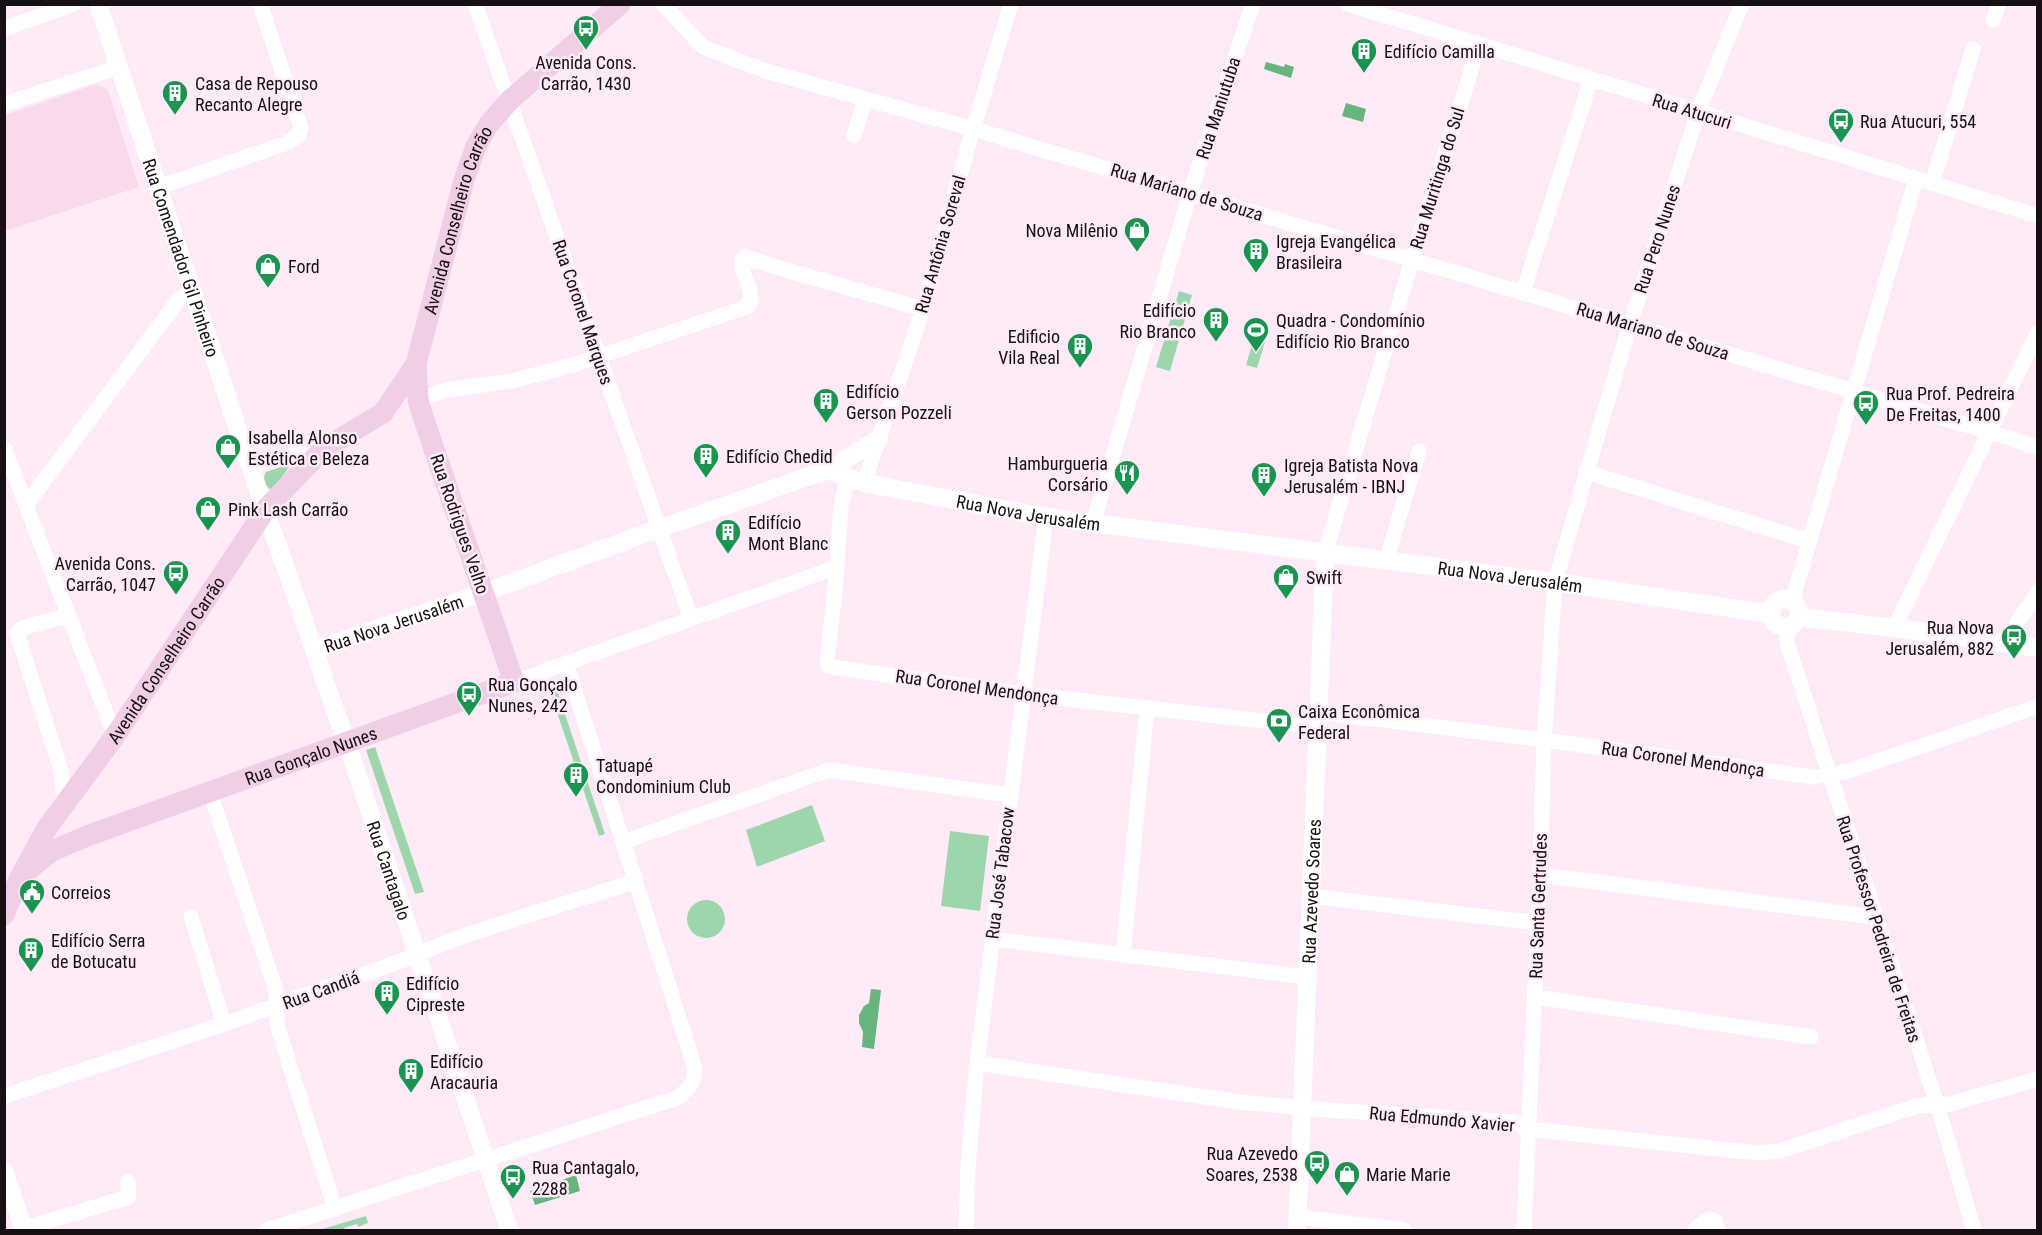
<svg xmlns="http://www.w3.org/2000/svg" width="2042" height="1235" font-family="'Roboto Condensed',sans-serif">
  <rect width="100%" height="100%" fill="#feebf7"/>
  <!-- built -->
  <path fill="#f9daed" d="M96 84 108 90 139 187 5 231V115Z"/>
  <!-- green -->
  <path fill="#9dd6ac" d="M1179 291 1192 295 1170 371 1156 367Z
    M1254 338 1265 342 1257 368 1246 365Z
    M292 463 274 488 270 489C265 485 262 478 266 472Z
    M552 685 556 687 605 834 599 836 548 686Z
    M375 747 424 892 415 894 366 750Z
    M812 805 825 841 757 867 746 830Z
    M950 831 989 836 980 911 941 906Z
    M687 919a19 19 0 1 1 38 0a19 19 0 1 1-38 0Z
    M366 1216 368 1223 358 1227 357 1224 344 1228 345 1230H319Z"/>
  <!-- water -->
  <path fill="#68b47f" d="M1266 62 1284 67 1285 64 1294 67 1291 78 1264 69Z
    M1346 103 1366 109 1363 122 1342 116Z
    M871 989 881 990 874 1049 862 1047 863 1032 859 1023V1015L864 1006 869 1003Z
    M576 1175 580 1191 535 1205 530 1191Z"/>
  <g fill="none" stroke-linecap="round" stroke-linejoin="round">
    <!-- minor -->
    <path stroke="#fff" stroke-width="15" d="M475 4 691 619
      M663 4 703 47 766 71 973 129 1990 432 2038 448
      M1348 4 2038 216
      M1993 20 1999 4
      M4 29 74 4
      M4 104 119 67
      M854 135 865 100
      M1932 184 1973 49
      M159 187 287 143 299 135 301 128 260 4
      M1523 292 1591 79
      M418 400 447 390 512 381 576 364 747 307C758 295 739 274 742 259L745 257 789 271 923 309
      M4 448 115 736
      M250 466 281 457 323 449
      M1586 472 1809 541
      M848 476 841 506 835 590 827 660 828 665 832 667 1023 694 1317 727
      M864 483 923 309 973 129 1011 4
      M26 505 179 299 193 291
      M1093 523 1190 193 1253 4
      M1325 553 1412 260 1479 45
      M1386 561 1419 451
      M1792 601 1916 179
      M1787 628V643L1937 1104 1974 1230
      M1894 628 2038 332
      M2010 644 2018 621 2038 592
      M514 682 837 567
      M1318 712 1544 740 1813 777 1849 771 2038 706
      M209 790 276 991 277 1025 335 1209
      M65 805 61 771 17 633 22 628 68 615
      M623 842 829 770 1009 795
      M1540 875 1875 917
      M1310 896 1538 923
      M191 917 224 1024
      M993 939 1307 977
      M1123 955 1147 708
      M1535 997 1811 1037
      M977 1063 1239 1102 1328 1110 1515 1122 1528 1129 1758 1153 1780 1151 1917 1106 1950 1104 2038 1079
      M4 1096 224 1024 401 961 463 936 636 881
      M1297 1217 1404 1230
      M23 1229 128 1197 129 1195 128 1182
      M267 1230 677 1098C690 1089 694 1083 695 1068L566 663
      M966 1230 968 1166 977 1063 1046 517
      M1524 1230 1540 875 1544 740 1555 582 1630 324 1698 112 1742 4
      M1695 1230C1701 1225 1706 1218 1714 1220L1718 1230"/>
    <!-- tertiary -->
    <g stroke="#fff" stroke-width="18">
      <path id="s1" d="M98 4 250 466 347 744 509 1230"/>
      <path d="M836 472 844 460 879 439"/>
      <circle cx="1785" cy="613" r="14"/>
      <path d="M1799 617 1894 628 2038 648"/>
      <path id="s2" d="M314 650 469 598 658 529 827 470 864 483 1046 517 1555 582 1771 614"/>
      <path d="M4 1171 24 1230"/>
      <path id="s3" d="M1297 1230 1325 553"/>
    </g>
    <!-- secondary -->
    <g stroke="#f0cfe6" stroke-width="21">
      <path id="s4" d="M27 871 52 851 87 836 514 682 422 414 418 400 416 364"/>
      <path id="s5" d="M4 915 19 879 47 828 115 736 266 509 323 449 383 413 416 364 464 180 476 146 489 124 509 101 620 4"/>
    </g>
  </g>
  <!-- icons -->
  <defs>
    <g id="bus-pin" transform="scale(1.35)"><path d="M0 17L-7.5 6A9.5 9.5 0 1 1 7.5 6Z" fill="#1b9451" stroke="#feebf7"/><path d="M-5-6H5V4H4V6H2V4H-2V6H-4V4H-5ZM-3.5-4V0h7V-4ZM-3.5 1.2v1.5H-2V1.2ZM2 1.2v1.5H3.5V1.2Z" fill="#fff"/></g>
    <g id="building-pin" transform="scale(1.35)"><path d="M0 17L-7.5 6A9.5 9.5 0 1 1 7.5 6Z" fill="#1b9451" stroke="#feebf7"/><path d="M-4-6H4V6H1V3H-1V6H-4ZM-2.5-4.3h1.7v1.8h-1.7ZM.8-4.3h1.7v1.8H.8ZM-2.5-1h1.7V.8h-1.7ZM.8-1h1.7V.8H.8Z" fill="#fff"/></g>
    <g id="shop-pin" transform="scale(1.35)"><path d="M0 17L-7.5 6A9.5 9.5 0 1 1 7.5 6Z" fill="#1b9451" stroke="#feebf7"/><path d="M-5-2.5h2.3a2.7 3.5 0 0 1 5.4 0H5L5.5 6h-11ZM-1.5-2.5h3a1.5 2.3 0 0 0-3 0Z" fill="#fff"/></g>
    <g id="stadium-pin" transform="scale(1.35)"><path d="M0 17L-7.5 6A9.5 9.5 0 1 1 7.5 6Z" fill="#1b9451" stroke="#feebf7"/><path d="M0-5a6.5 5 0 1 0 0 10a6.5 5 0 1 0 0-10ZM-3.5-1.8h7v3.6h-7Z" fill="#fff"/></g>
    <g id="restaurant-pin" transform="scale(1.35)"><path d="M0 17L-7.5 6A9.5 9.5 0 1 1 7.5 6Z" fill="#1b9451" stroke="#feebf7"/><path d="M-5-6h1v4h1v-4h1v4h1v-4h1v5L-1.5 .5V6h-2V.5L-5-1ZM5-6V6H3V1.5H1.5Q1.5-4 5-6Z" fill="#fff"/></g>
    <g id="bank-pin" transform="scale(1.35)"><path d="M0 17L-7.5 6A9.5 9.5 0 1 1 7.5 6Z" fill="#1b9451" stroke="#feebf7"/><path d="M-6-4H6V4H-6ZM0-2.3a2.3 2.3 0 1 0 0 4.6a2.3 2.3 0 1 0 0-4.6Z" fill="#fff"/></g>
    <g id="civic-pin" transform="scale(1.35)"><path d="M0 17L-7.5 6A9.5 9.5 0 1 1 7.5 6Z" fill="#1b9451" stroke="#feebf7"/><path d="M-.6-6.5H3V-4.5H.6V-3L4-1V1h2V6H-6V1h2V-1L-.6-3ZM-1.2 2.5V6h2.4V2.5Z" fill="#fff"/></g>
  </defs>
  <g fill-rule="evenodd">
    <use href="#bus-pin" x="586" y="28"/>
    <use href="#building-pin" x="1364" y="51"/>
    <use href="#building-pin" x="175" y="93"/>
    <use href="#bus-pin" x="1841" y="121"/>
    <use href="#shop-pin" x="1137" y="230"/>
    <use href="#building-pin" x="1256" y="251"/>
    <use href="#shop-pin" x="268" y="266"/>
    <use href="#building-pin" x="1216" y="320"/>
    <use href="#stadium-pin" x="1256" y="330"/>
    <use href="#building-pin" x="1080" y="346"/>
    <use href="#building-pin" x="826" y="401"/>
    <use href="#bus-pin" x="1866" y="403"/>
    <use href="#shop-pin" x="228" y="447"/>
    <use href="#building-pin" x="706" y="456"/>
    <use href="#restaurant-pin" x="1127" y="473"/>
    <use href="#building-pin" x="1264" y="475"/>
    <use href="#shop-pin" x="208" y="509"/>
    <use href="#building-pin" x="728" y="532"/>
    <use href="#bus-pin" x="176" y="573"/>
    <use href="#shop-pin" x="1286" y="577"/>
    <use href="#bus-pin" x="2014" y="637"/>
    <use href="#bus-pin" x="469" y="694"/>
    <use href="#bank-pin" x="1279" y="721"/>
    <use href="#building-pin" x="576" y="775"/>
    <use href="#civic-pin" x="32" y="892"/>
    <use href="#building-pin" x="31" y="950"/>
    <use href="#building-pin" x="387" y="993"/>
    <use href="#building-pin" x="411" y="1071"/>
    <use href="#bus-pin" x="1317" y="1163"/>
    <use href="#shop-pin" x="1347" y="1174"/>
    <use href="#bus-pin" x="513" y="1177"/>
  </g>
  <g text-anchor="middle" dominant-baseline="central" stroke-width="5" stroke-linejoin="round" paint-order="stroke">
    <!-- poi labels -->
    <g font-size="18" fill="#170f14" stroke="#feebf7" text-anchor="start">
      <text x="1384" y="51">Edifício Camilla</text>
      <text x="586" y="62" text-anchor="middle">Avenida Cons.<tspan x="586" dy="21">Carrão, 1430</tspan></text>
      <text x="195" y="83">Casa de Repouso<tspan x="195" dy="21">Recanto Alegre</tspan></text>
      <text x="1860" y="121">Rua Atucuri, 554</text>
      <text x="1118" y="230" text-anchor="end">Nova Milênio</text>
      <text x="1276" y="241">Igreja Evangélica<tspan x="1276" dy="21">Brasileira</tspan></text>
      <text x="288" y="266">Ford</text>
      <text x="1196" y="310" text-anchor="end">Edifício<tspan x="1196" dy="21">Rio Branco</tspan></text>
      <text x="1276" y="320">Quadra - Condomínio<tspan x="1276" dy="21">Edifício Rio Branco</tspan></text>
      <text x="1060" y="336" text-anchor="end">Edificio<tspan x="1060" dy="21">Vila Real</tspan></text>
      <text x="846" y="391">Edifício<tspan x="846" dy="21">Gerson Pozzeli</tspan></text>
      <text x="1886" y="393">Rua Prof. Pedreira<tspan x="1886" dy="21">De Freitas, 1400</tspan></text>
      <text x="248" y="437">Isabella Alonso<tspan x="248" dy="21">Estética e Beleza</tspan></text>
      <text x="726" y="456">Edifício Chedid</text>
      <text x="1108" y="463" text-anchor="end">Hamburgueria<tspan x="1108" dy="21">Corsário</tspan></text>
      <text x="1284" y="465">Igreja Batista Nova<tspan x="1284" dy="21">Jerusalém - IBNJ</tspan></text>
      <text x="228" y="509">Pink Lash Carrão</text>
      <text x="748" y="522">Edifício<tspan x="748" dy="21">Mont Blanc</tspan></text>
      <text x="156" y="563" text-anchor="end">Avenida Cons.<tspan x="156" dy="21">Carrão, 1047</tspan></text>
      <text x="1306" y="577">Swift</text>
      <text x="1994" y="627" text-anchor="end">Rua Nova<tspan x="1994" dy="21">Jerusalém, 882</tspan></text>
      <text x="488" y="684">Rua Gonçalo<tspan x="488" dy="21">Nunes, 242</tspan></text>
      <text x="1298" y="711">Caixa Econômica<tspan x="1298" dy="21">Federal</tspan></text>
      <text x="596" y="765">Tatuapé<tspan x="596" dy="21">Condominium Club</tspan></text>
      <text x="51" y="892">Correios</text>
      <text x="51" y="940">Edifício Serra<tspan x="51" dy="21">de Botucatu</tspan></text>
      <text x="406" y="983">Edifício<tspan x="406" dy="21">Cipreste</tspan></text>
      <text x="430" y="1061">Edifício<tspan x="430" dy="21">Aracauria</tspan></text>
      <text x="1298" y="1153" text-anchor="end">Rua Azevedo<tspan x="1298" dy="21">Soares, 2538</tspan></text>
      <text x="532" y="1167">Rua Cantagalo,<tspan x="532" dy="21">2288</tspan></text>
      <text x="1366" y="1174">Marie Marie</text>
    </g>
    <!-- street labels -->
    <g font-size="18" fill="#170f14" stroke="#feebf7">
      <text transform="translate(1218 108) rotate(-72)">Rua Maniutuba</text>
      <text transform="translate(1692 111) rotate(17)">Rua Atucuri</text>
      <text transform="translate(1437 178) rotate(-73)">Rua Muritinga do Sul</text>
      <text transform="translate(1187 192) rotate(17)">Rua Mariano de Souza</text>
      <text stroke="none"><textPath href="#s5" startOffset="846">Avenida Conselheiro Carrão</textPath></text>
      <text transform="translate(1657 239) rotate(-72)">Rua Pero Nunes</text>
      <text transform="translate(940 244) rotate(-74)">Rua Antônia Soreval</text>
      <text stroke="none"><textPath href="#s1" startOffset="267">Rua Comendador Gil Pinheiro</textPath></text>
      <text transform="translate(583 312) rotate(71)">Rua Coronel Marques</text>
      <text transform="translate(1653 331) rotate(17)">Rua Mariano de Souza</text>
      <text stroke="none"><textPath href="#s2" startOffset="750">Rua Nova Jerusalém</textPath></text>
      <text transform="translate(460 524) rotate(71)">Rua Rodrigues Velho</text>
      <text stroke="none"><textPath href="#s2" startOffset="1236">Rua Nova Jerusalém</textPath></text>
      <text stroke="none"><textPath href="#s2" startOffset="84">Rua Nova Jerusalém</textPath></text>
      <text stroke="none"><textPath href="#s5" startOffset="303">Avenida Conselheiro Carrão</textPath></text>
      <text transform="translate(977 687) rotate(8)">Rua Coronel Mendonça</text>
      <text stroke="none"><textPath href="#s4" startOffset="308">Rua Gonçalo Nunes</textPath></text>
      <text transform="translate(1683 759) rotate(8)">Rua Coronel Mendonça</text>
      <text stroke="none"><textPath href="#s1" startOffset="914">Rua Cantagalo</textPath></text>
      <text transform="translate(1000 873) rotate(-83)">Rua José Tabacow</text>
      <text stroke="none"><textPath href="#s3" startOffset="339">Rua Azevedo Soares</textPath></text>
      <text transform="translate(1538 906) rotate(-88)">Rua Santa Gertrudes</text>
      <text transform="translate(1879 929) rotate(72)">Rua Professor Pedreira de Freitas</text>
      <text transform="translate(321 990) rotate(-20)">Rua Candiá</text>
      <text transform="translate(1442 1119) rotate(5)">Rua Edmundo Xavier</text>
    </g>
  </g>
  <!-- border -->
  <rect width="2042" height="1235" fill="none" stroke="#170f14" stroke-width="12"/>
</svg>
